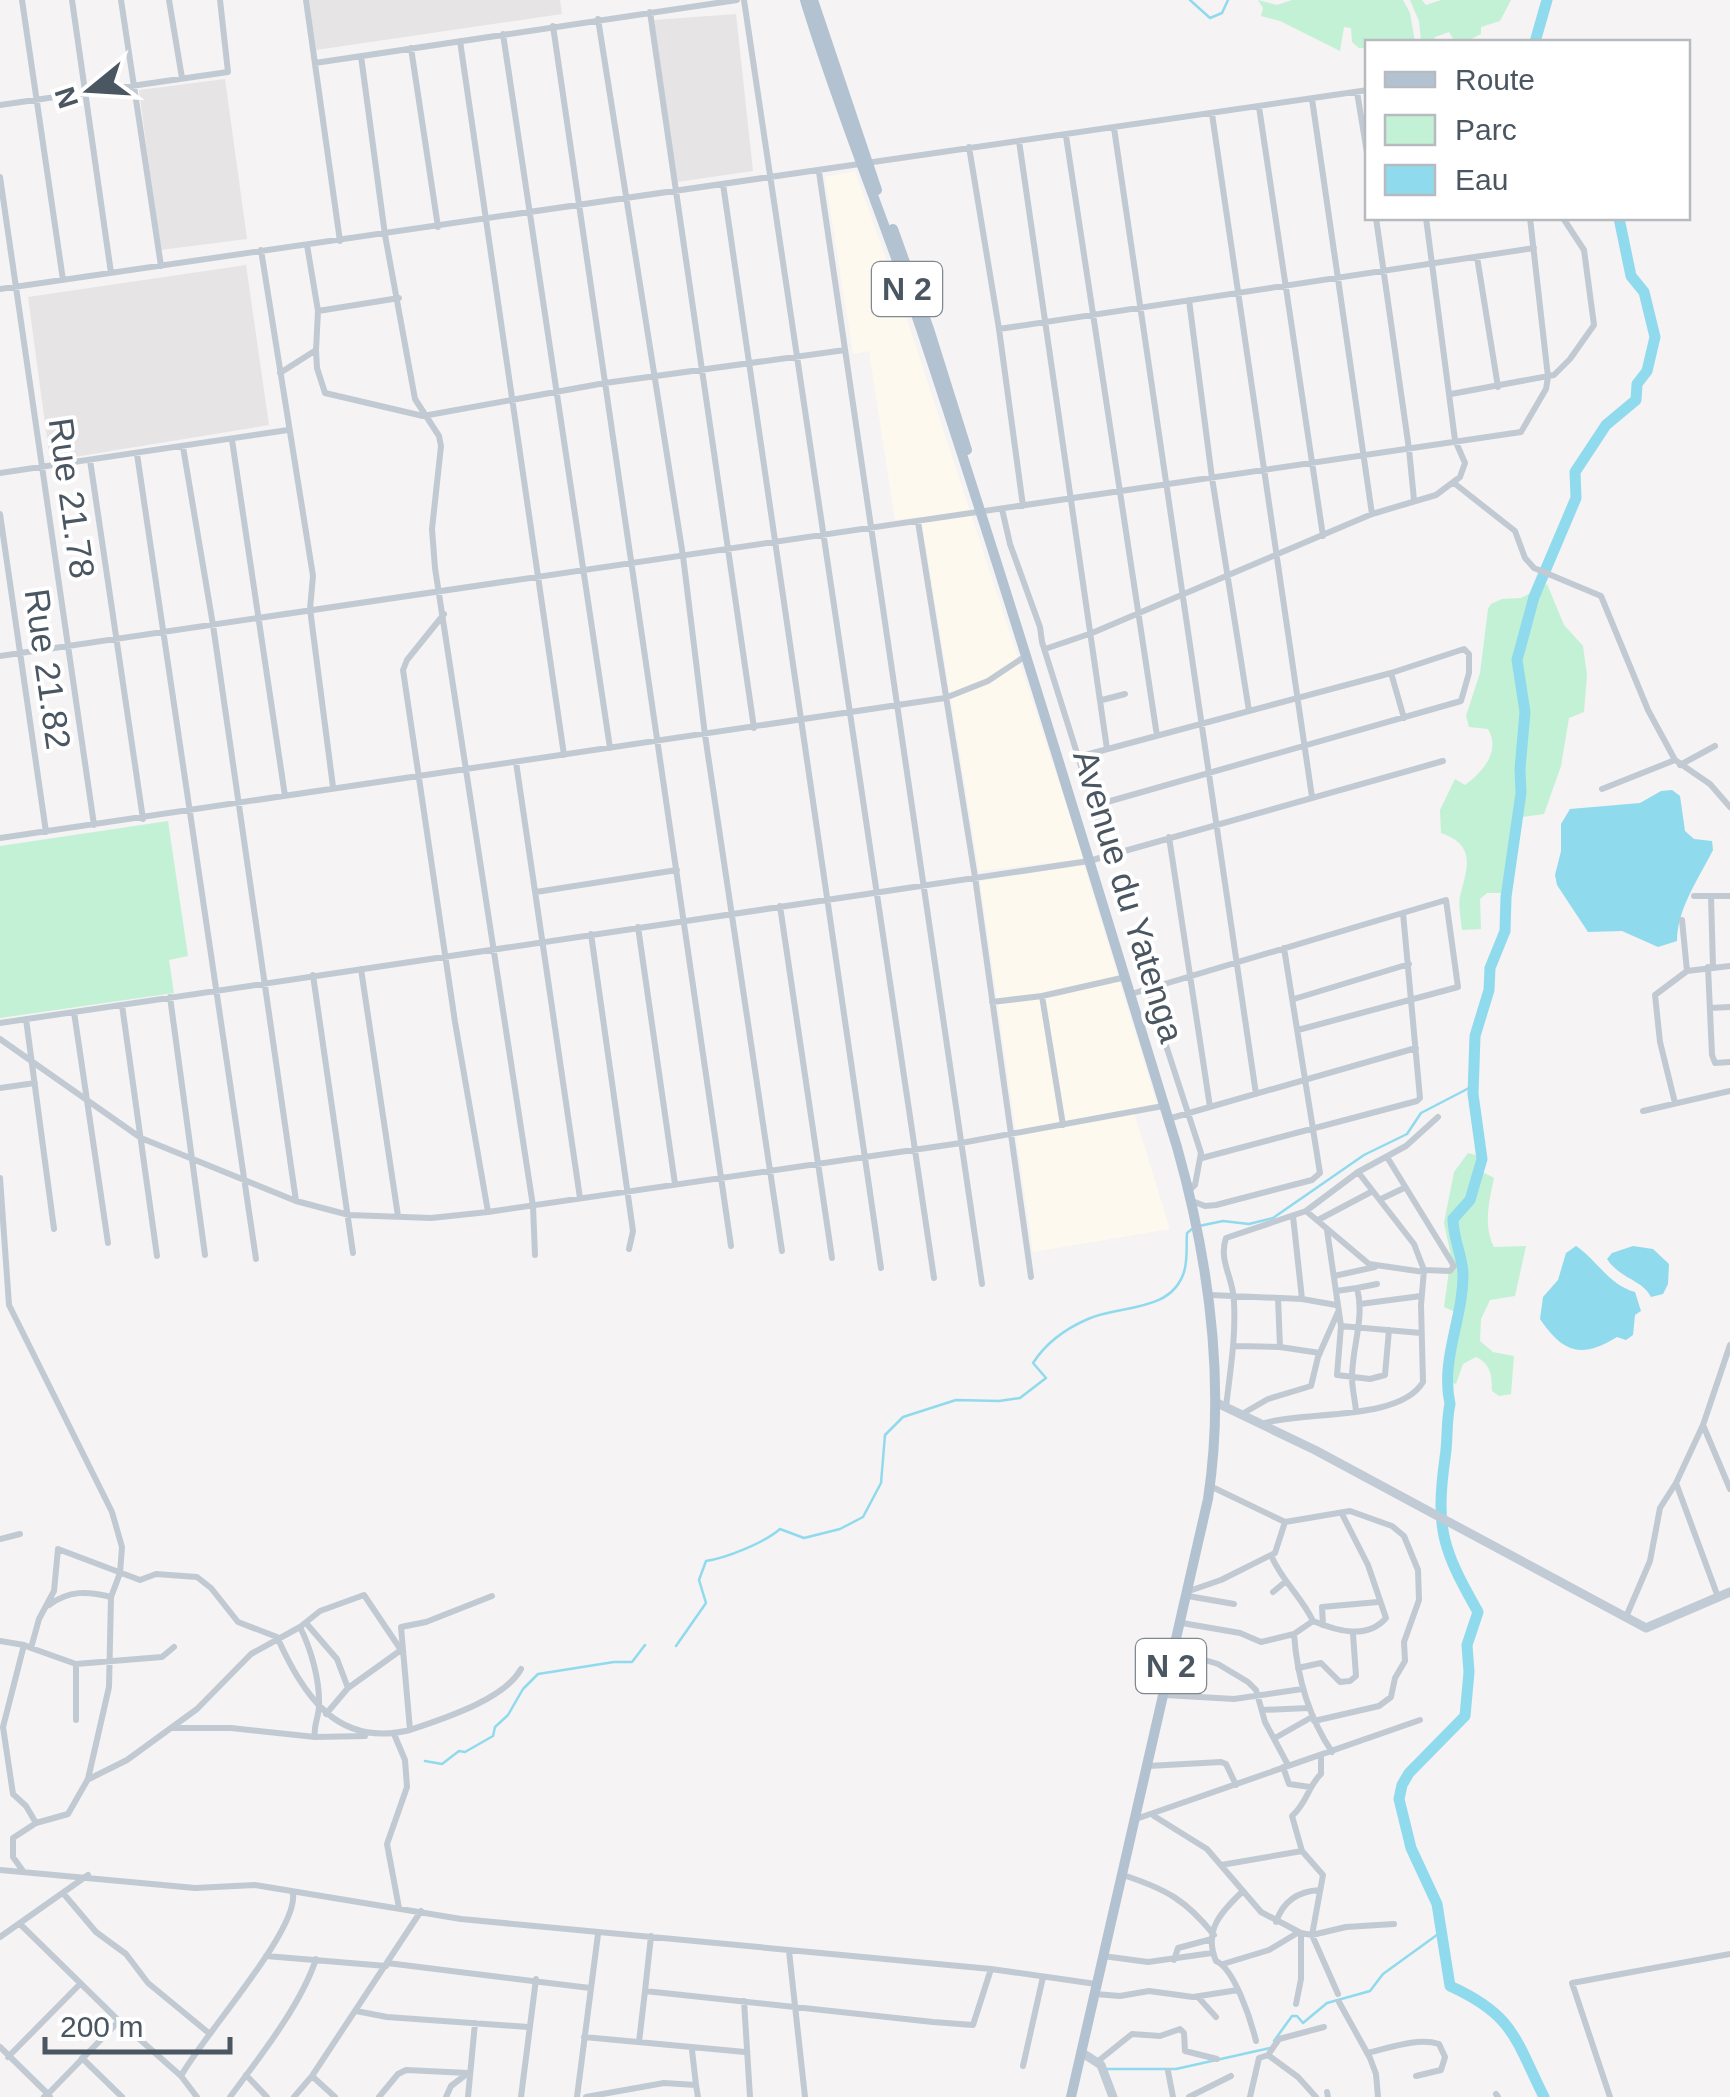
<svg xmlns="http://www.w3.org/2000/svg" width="1730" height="2097" font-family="Arial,sans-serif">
  <rect width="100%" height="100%" fill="#f5f3f3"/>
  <!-- commercial -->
  <path fill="#fdf9ef" d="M855 171 904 310 1084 859 979 871 921 517 895 520 869 351 853 354 825 177Z
    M1084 865 1158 1108 1134 1113 1170 1229 1033 1252 980 881Z"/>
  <!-- education -->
  <path fill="#e6e4e5" d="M309 0H560L562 14 316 50Z
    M736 14 753 171 677 182 654 20Z
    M225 79 247 239 160 250 139 90Z
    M246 265 269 425 50 461 28 297Z"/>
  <!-- green -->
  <path fill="#c3f1d5" d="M1258 0 1277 5 1292 0H1403L1410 13 1415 42H1368L1367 48H1359L1352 42 1351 28 1344 27 1340 51 1280 21 1261 16 1263 8Z
    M1410 0H1422L1426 5 1441 0H1511L1500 21 1481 27V34L1465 42H1455L1449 32 1435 37 1434 42H1421L1419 21Z
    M1547 584 1564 625 1583 646 1587 675 1584 712 1569 718 1561 766 1544 814 1514 818 1503 893H1487L1480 899 1481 929 1462 930C1461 919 1458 906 1460 896 1468 867 1476 845 1441 833L1440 810 1455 779 1465 785C1483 772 1501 751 1488 729L1469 727 1466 716 1480 673 1488 609 1491 604 1502 599 1521 598Z
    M168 821 188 956 169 960 174 993 0 1018V846Z
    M1468 1153 1479 1156 1477 1169 1494 1178C1489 1202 1483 1225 1494 1247L1526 1246 1515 1296 1490 1300 1481 1319 1480 1341 1493 1352 1514 1356 1511 1394 1499 1396 1492 1391C1492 1376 1491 1364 1476 1357L1463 1364 1456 1384 1450 1382 1456 1328 1453 1311 1444 1307 1451 1256 1444 1223 1454 1172Z"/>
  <!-- water -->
  <path fill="#90daee" d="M1672 790 1680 796 1685 831 1694 839 1712 841 1713 850C1699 878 1677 909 1677 941L1658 947 1622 931 1588 932 1557 885 1555 875 1561 851V824L1570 809 1640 803 1661 791Z
    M1576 1246C1597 1260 1609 1285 1635 1292L1641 1311 1635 1315 1633 1335 1626 1340 1617 1337C1581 1359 1563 1353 1540 1319L1543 1297 1558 1280 1566 1253Z
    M1633 1246 1653 1249 1669 1264 1668 1284 1663 1294 1651 1297C1643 1280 1620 1279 1607 1259L1612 1253Z"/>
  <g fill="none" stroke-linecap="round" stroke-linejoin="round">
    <!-- stream -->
    <path stroke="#90daee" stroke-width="2.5" d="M1190 0 1210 18 1222 13 1228 0
      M1199 1226 1223 1221 1249 1224 1273 1218 1364 1155 1407 1134 1421 1113 1473 1086
      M676 1646 706 1603 699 1580 706 1561C726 1558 764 1543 780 1529L804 1538 840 1529 863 1517 881 1483 885 1435 903 1417 956 1400 999 1401 1020 1398 1046 1378 1033 1363C1046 1343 1067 1328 1088 1319 1119 1305 1171 1313 1184 1272 1188 1260 1186 1245 1187 1233L1192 1229
      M425 1761 442 1764 459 1751 465 1752 493 1736 495 1727 508 1715 523 1689 538 1674 614 1662H632L645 1645
      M1274 2041 1292 2016H1297L1303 2023 1327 2003 1370 1991 1383 1974 1441 1932
      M1107 2069H1176L1270 2048"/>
    <!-- river -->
    <path stroke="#90daee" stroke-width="11" d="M1535 42 1547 0
      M1544 2097C1515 2039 1514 2015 1450 1986L1437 1904 1411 1848 1399 1799 1402 1785 1409 1773 1465 1716 1469 1672 1467 1645 1478 1612C1443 1550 1435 1530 1445 1458 1448 1440 1446 1422 1450 1404 1440 1359 1464 1317 1463 1273 1462 1255 1453 1238 1453 1219L1470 1200 1482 1159 1473 1094 1475 1036 1489 990 1490 968 1505 931 1506 897 1521 793 1520 769 1525 712 1517 660 1534 597 1576 498 1575 472 1606 425 1636 400 1637 384 1647 371 1655 337 1644 292 1631 276 1619 218"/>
    <!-- street -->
    <path stroke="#c1cad2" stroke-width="6" d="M22 0 63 280
      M72 0 111 273
      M121 0 161 266
      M169 0 182 78
      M306 0 340 241
      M744 0 934 1278
      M650 12 754 728
      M598 19 683 556 705 735 782 1251
      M553 26 731 1246
      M503 34 610 748
      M460 41 564 755
      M411 48 438 227
      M361 56 385 235 415 399 439 436 441 446 432 529 435 568 533 1206 535 1255
      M315 63 737 0
      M1357 92 1368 159
      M1312 99 1372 514
      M0 105 228 72 220 0
      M1259 107 1323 536
      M1212 114 1312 797
      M1114 128 1256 1094
      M1066 136 1157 736
      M1019 141 1107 749
      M969 147 999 329
      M819 172 982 1284
      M0 177 94 825
      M723 184 881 1268
      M1376 218 1409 449 1414 500
      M261 250 313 576 310 609 333 787
      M1477 257 1498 387
      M0 289 1368 90
      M1189 300 1212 478 1249 711
      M318 311 399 298
      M316 350 317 368 325 393 423 416 605 383 845 350
      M280 373 316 350 318 311 307 245
      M1451 394 1554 375 1570 359 1594 325 1584 250 1563 218
      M232 440 285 796
      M183 447 213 625 296 1201
      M137 454 256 1259
      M90 460 143 819
      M0 473 288 430
      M1454 483 1515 531 1525 558 1534 568 1601 596 1648 710 1675 760 1710 784 1730 807
      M1023 506 999 329 1534 248
      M1002 509 1010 544 1040 627 1042 642 1109 855
      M0 514 46 832
      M918 522 975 877 1031 1277
      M444 614 407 660 403 670 455 1022 488 1212
      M1045 649 1092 633 1372 514 1436 495 1460 477 1465 463 1455 440 1426 218
      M0 656 1521 432 1546 389 1548 377 1530 218
      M1391 673 1404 718
      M1102 700 1125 694
      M1078 757 1391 673 1464 649 1469 654V673L1461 701 1093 806
      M516 762 580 1198
      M1680 765 1715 746
      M1602 789 1675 760
      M1169 837 1210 1107
      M0 838 945 698 988 681 1027 655
      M536 892 677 870
      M1694 896H1730
      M1711 896 1713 967
      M780 906 832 1258
      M1682 920 1687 971
      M638 927 675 1184
      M591 934 633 1231 629 1249
      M1708 967 1712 1055 1715 1063 1730 1062
      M361 969 398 1216
      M313 975 353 1253
      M1148 990 1201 1153 1195 1185 1192 1188 1189 1184
      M1131 994 1446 900 1458 987 1298 1030
      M1042 996 1063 1125
      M170 997 205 1255
      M1294 999 1409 964
      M992 1002 1042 996 1126 977
      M122 1005 157 1256
      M1710 1008 1730 1007
      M74 1012 108 1243
      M26 1019 54 1229
      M0 1023 1089 861 1443 761
      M0 1039 141 1138 296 1201 349 1215 431 1218 488 1212 961 1143 1163 1106
      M0 1088 35 1083
      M1675 1103 1660 1042 1655 995 1687 971 1730 966
      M1643 1111 1730 1091
      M1168 1119 1416 1048
      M1387 1157 1454 1266 1450 1271 1424 1270
      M1202 1158 1417 1101 1420 1098 1403 913
      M0 1178 9 1305 112 1512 122 1547 120 1573 111 1597 109 1687 88 1779 68 1814 36 1823 13 1838V1857L23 1871
      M1381 1199 1404 1188
      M1192 1201 1205 1206 1216 1205 1312 1180 1320 1173 1284 948
      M1306 1211 1369 1264 1424 1272
      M1293 1216 1302 1299
      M1318 1220 1371 1192
      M1327 1230 1341 1326 1337 1375 1370 1379 1385 1375 1389 1330
      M1334 1276 1375 1267
      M1357 1288 1377 1284
      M1336 1291 1357 1288C1365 1319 1352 1346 1352 1378 1352 1388 1355 1400 1356 1411
      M1210 1295 1302 1299 1336 1305
      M1278 1298 1280 1347
      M1360 1304 1421 1296
      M1341 1326 1421 1333
      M1235 1346 1280 1347 1320 1353
      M1226 1407C1230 1372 1236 1338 1234 1302 1234 1279 1218 1261 1226 1238L1306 1211 1358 1172 1406 1146 1438 1117
      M1242 1414 1268 1399 1311 1386 1318 1357 1338 1312
      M1265 1423C1306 1411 1400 1421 1423 1382L1421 1305 1424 1270 1414 1244 1358 1172
      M1703 1425 1730 1489
      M1676 1483 1718 1597
      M1210 1486 1285 1522 1350 1511 1392 1526 1404 1536 1418 1570 1419 1600 1404 1642 1405 1661 1395 1678 1391 1697 1379 1706 1314 1721
      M0 1539 20 1534
      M1271 1555C1281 1580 1302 1597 1313 1621 1337 1631 1367 1640 1386 1618L1368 1565 1342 1514
      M1189 1591 1221 1580 1275 1553 1285 1522
      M1273 1592 1285 1582
      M1188 1596 1234 1604
      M49 1605C69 1590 88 1591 111 1597
      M1626 1617 1650 1561 1660 1508 1676 1483 1703 1425 1730 1345
      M306 1623 337 1659 348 1688 326 1714
      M1182 1623 1240 1633 1261 1642 1294 1634 1313 1621
      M1323 1625 1322 1607 1378 1602
      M300 1627C311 1649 320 1680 319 1706 319 1717 313 1725 315 1737
      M1294 1634C1297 1677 1308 1716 1332 1752
      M0 1641 24 1645
      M31 1648 76 1664 162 1657 174 1647
      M1175 1651 1218 1664 1248 1682 1256 1690 1265 1722 1288 1765
      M76 1664V1720
      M1298 1668 1321 1663 1340 1682 1350 1681 1356 1676 1353 1634
      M1165 1695 1234 1699 1302 1689
      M1262 1710 1308 1708
      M173 1728H231L315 1737 365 1736
      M410 1730C442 1719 504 1700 521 1669
      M394 1734 405 1760 407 1787 387 1844 399 1908
      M1275 1738 1312 1717
      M1321 1755V1774C1308 1786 1307 1803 1292 1816L1302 1851 1323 1875 1312 1935 1338 1994
      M1148 1766 1221 1762 1226 1764 1236 1785
      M1283 1767 1289 1784 1310 1787
      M89 1779 127 1760 197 1709 251 1654 300 1627 320 1611 364 1595 401 1650 348 1688
      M1154 1816 1207 1849 1261 1912 1301 1933 1312 1935 1346 1927 1394 1924
      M1136 1819 1420 1720
      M36 1823 26 1806 13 1794 3 1727 24 1645 31 1648 39 1619 54 1591 58 1549 140 1580 156 1574 197 1577 211 1588 238 1622 277 1637C304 1696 337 1748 410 1730L401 1627 426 1622 492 1596
      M1221 1865 1302 1851
      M0 1870 195 1888 255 1885 461 1919 991 1969 1096 1984
      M1123 1875C1166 1889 1186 1900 1214 1935
      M1242 1892C1222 1911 1203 1930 1216 1961 1234 1968 1251 2020 1256 2041
      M63 1893 96 1932 126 1954 148 1983 210 2034
      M1276 1922C1283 1901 1299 1891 1320 1890
      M20 1924 119 2021 48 2094 50 2097
      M651 1936 645 1991 933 2022 973 2025 991 1969
      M0 1937 88 1875
      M789 1951 805 2097
      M266 1956 386 1966
      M1103 1956 1148 1962 1212 1953
      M1174 1960 1178 1948 1212 1939
      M387 1963 590 1988
      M1223 1964 1269 1950 1299 1932
      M1095 1994 1120 1996 1149 1991 1193 1997 1238 1990
      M1198 1997 1216 2017
      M744 2001 750 2097
      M1339 2002 1370 2058 1376 2074 1378 2097
      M1296 2004 1301 1979V1933
      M356 2011 387 2017 528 2027
      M119 2021 181 2076 197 2097
      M584 2037 745 2052
      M639 2042 645 1991
      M0 2047 48 2094 44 2097
      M1367 2053C1389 2048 1418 2037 1439 2044L1445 2057 1441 2070 1416 2076
      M1268 2055 1298 2077 1316 2097
      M8 2057 80 1984
      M82 2058 122 2097
      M1097 2062 1132 2034 1160 2036 1180 2029 1184 2033 1185 2051 1217 2059
      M1023 2066 1043 1977
      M1168 2071 1173 2097
      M246 2075 267 2097
      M181 2076C202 2037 298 1931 293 1894
      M312 2076 335 2097
      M696 2085 698 2097
      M1327 2092 1328 2097
      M1496 2094 1498 2097
      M230 2097C259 2058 301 2005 316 1959
      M294 2097 312 2076 421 1911
      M379 2097 398 2074 406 2070 468 2073
      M446 2097 451 2086 468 2073
      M468 2097 475 2023
      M521 2097 536 1979
      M577 2097 598 1934
      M586 2097 664 2083 696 2085 692 2050
      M1189 2097 1231 2076
      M1250 2097 1259 2058 1268 2055 1279 2039 1324 2027
      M1610 2097 1572 1983 1730 1954"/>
    <!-- secondary -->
    <path stroke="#c1cbd6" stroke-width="9" d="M1215 1402 1315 1450 1646 1628 1730 1592
      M1081 2052 1101 2065 1113 2097"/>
    <!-- primary -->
    <path stroke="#b3c2d1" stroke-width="10" d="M805 0C839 112 884 219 921 329 1011 600 1093 874 1177 1147 1209 1261 1226 1381 1208 1499L1071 2097
      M813 0 877 190
      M893 229 929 329 967 450"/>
  </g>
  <g text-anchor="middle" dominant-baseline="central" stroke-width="8" stroke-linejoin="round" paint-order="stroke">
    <!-- shield labels -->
    <g fill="#fff" stroke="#808990" stroke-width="2.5">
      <rect x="872" y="262" width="70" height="54" rx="8"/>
      <rect x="1136" y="1639" width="70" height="54" rx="8"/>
    </g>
    <g font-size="32" font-weight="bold" fill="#4a5661">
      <text x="907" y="289">N 2</text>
      <text x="1171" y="1666">N 2</text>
    </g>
    <!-- street labels -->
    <g font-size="35" fill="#4a5661" stroke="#fff">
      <text transform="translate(72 498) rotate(82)">Rue 21.78</text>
      <text transform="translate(48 669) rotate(82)">Rue 21.82</text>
      <text transform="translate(1129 896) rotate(73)">Avenue du Yatenga</text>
    </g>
  </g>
  <!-- legend -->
  <rect x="1365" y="40" width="325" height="180" fill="#ffffff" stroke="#b7bbc0" stroke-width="2.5"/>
  <rect x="1385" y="72" width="50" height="15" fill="#b3c2d1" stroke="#b7bbc0" stroke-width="2.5"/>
  <text x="1455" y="90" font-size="30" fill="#4a5661">Route</text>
  <rect x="1385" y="115" width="50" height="30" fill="#c3f1d5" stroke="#b7bbc0" stroke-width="2.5"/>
  <text x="1455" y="140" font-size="30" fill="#4a5661">Parc</text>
  <rect x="1385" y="165" width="50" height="30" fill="#90daee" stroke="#b7bbc0" stroke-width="2.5"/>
  <text x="1455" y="190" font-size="30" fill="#4a5661">Eau</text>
  <!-- north arrow -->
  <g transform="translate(90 90) rotate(252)" stroke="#ffffff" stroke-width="8" paint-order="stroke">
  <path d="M0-8L18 38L0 25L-18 38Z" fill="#4a5661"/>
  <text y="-15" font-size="28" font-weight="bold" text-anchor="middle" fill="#4a5661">N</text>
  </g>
  <!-- scale -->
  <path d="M45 2037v15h185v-15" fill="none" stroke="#4a5661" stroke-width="5"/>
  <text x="60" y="2037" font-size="30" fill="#4a5661" stroke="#ffffff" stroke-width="8" paint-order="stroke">200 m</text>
</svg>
